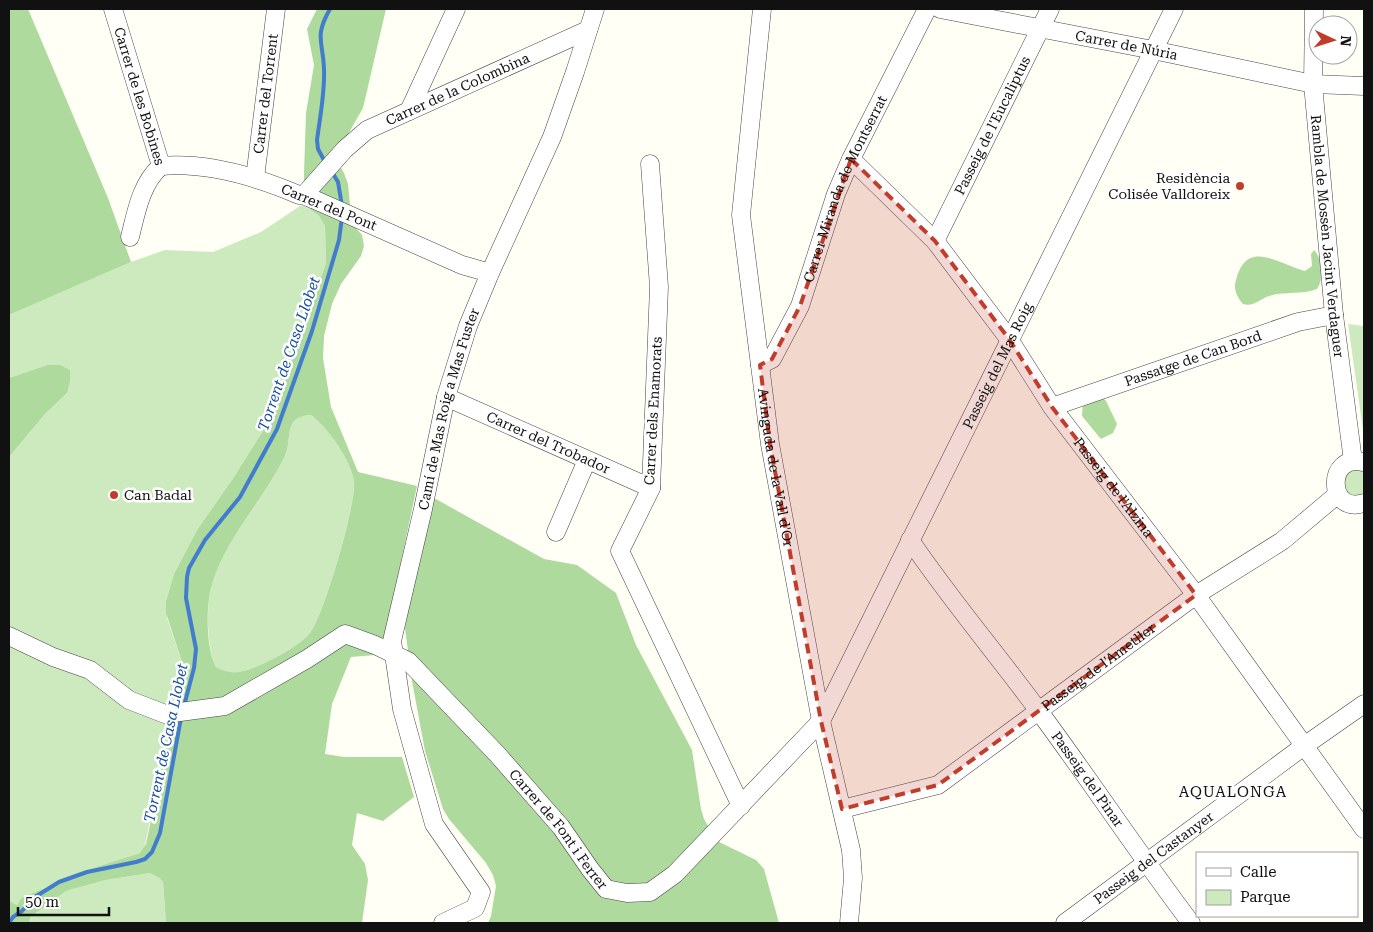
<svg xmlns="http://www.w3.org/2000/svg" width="1373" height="932" font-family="'Roboto Serif',serif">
  <rect width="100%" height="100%" fill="#fffff5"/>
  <!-- green -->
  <path fill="#cdeabe" d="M303 204 319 216 325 226 326 263 274 413 234 477 197 530 174 574 166 601 167 618 182 662 183 678 171 723 144 849 140 853 93 868 35 892 21 898 17 905 9 901V457L45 414 67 393 47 365 9 378V315L131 262 165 250 213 252 261 232Z
    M1348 324 1364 326V437Z
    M311 415C330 429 349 456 354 480 357 501 324 616 310 633 299 647 256 670 238 672 229 673 224 671 216 667 207 648 206 609 211 588 224 540 262 502 284 458 294 439 281 417 311 415Z
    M1362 469 1364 471V493C1348 502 1345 491 1342 477L1348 470Z
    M150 873 159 878 163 882 166 923H29V917L66 891 106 880Z"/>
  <!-- forest -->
  <path fill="#aeda9d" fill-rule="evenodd" d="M9 9H28L108 198 131 262 9 315Z
    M317 9H386L363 108 347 136 332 153 344 173 348 184 351 216 355 227 362 235 364 246 361 256 341 284 332 304 324 336 323 358 331 407 358 472 417 486 388 623 387 654 351 657 332 704 325 754 344 757H402L414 797 383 821 357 813 352 845 365 864 368 880 362 923H166L163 882 159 878 150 873 106 880 66 891 30 917 29 923H9V901L17 905 21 898 35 892 93 868 140 853 146 844 171 723 183 678 182 662 166 613V601L174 574 197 530 234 477 274 413 326 263 325 226 319 216 303 204 306 113 314 65 307 29ZM311 415C329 429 350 458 354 481 357 501 324 616 310 633 299 647 256 670 238 672 230 673 224 671 216 667 206 648 206 609 211 588 224 540 262 502 284 458 294 439 281 417 311 415Z
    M1314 250C1323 259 1324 279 1317 289 1302 295 1284 291 1269 296 1260 299 1254 307 1243 304 1237 298 1233 288 1236 280 1247 237 1279 265 1305 271L1312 266 1311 254Z
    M47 365H60L70 370V381L67 393 45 414 9 457V378Z
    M1101 396 1106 401 1117 424 1113 433 1101 439 1082 416 1083 401Z
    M434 498 544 559 577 565 616 593 636 645 692 750 701 809 704 819 717 841 756 860 764 869 779 923H488L491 916 496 886 493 875 486 863 449 819 443 809 425 751 412 681 405 628 413 578Z"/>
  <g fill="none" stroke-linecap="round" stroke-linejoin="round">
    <!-- stream -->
    <path stroke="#427ccc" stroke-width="4" d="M325 162 318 149 317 140C320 117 325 93 324 69 323 41 314 37 330 9
      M332 172 338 182 342 206
      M184 706 194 668 196 649 186 598 187 577 189 568 205 540 240 497 277 429 312 331 339 240 342 217
      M9 923 13 917 22 911 35 897 59 882 87 872 136 862 145 859 152 852 160 833 181 718"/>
    <!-- minor casing -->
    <g stroke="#444" stroke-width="19">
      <g id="minor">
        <path id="s1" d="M113 9 161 166"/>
        <path id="s2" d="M762 9 741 215 770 444 821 721 851 850 853 878 849 923"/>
        <path id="s3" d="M940 9 1153 50 1313 84 1364 86"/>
        <path id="s4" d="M1314 9 1313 84 1334 315 1353 461"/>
        <path d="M409 111 456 9"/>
        <path id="s5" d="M851 159 935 241 1009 339 1052 407 1196 595 1364 829"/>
        <path d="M650 164 659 287 651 488 620 551 741 806"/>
        <path d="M161 166C207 162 257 177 299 195H304L462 265 490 273"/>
        <path id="s6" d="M255 178 276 9"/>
        <path id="s7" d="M304 195 345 149 367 130 588 30"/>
        <path d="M130 237C136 213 141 183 161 166"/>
        <path id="s8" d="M935 241 1050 9"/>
        <path id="s9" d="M760 365 772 359 800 306 836 194 851 159 927 9"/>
        <path id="s10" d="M446 397 651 488"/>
        <path id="s11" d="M1052 407 1298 322 1334 315"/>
        <path d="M1363 462C1326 453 1327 515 1364 503"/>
        <path d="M556 532 587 460"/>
        <path id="s12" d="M910 540C950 599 996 653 1038 710 1090 780 1138 853 1191 923"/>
        <path id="s13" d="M9 636 53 657 90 670 129 700 165 714 225 706 307 659 345 634 375 645 408 661 497 754 561 827 590 869 606 889 627 893 650 892 675 874 821 721 1174 9"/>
        <path id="s14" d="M842 809 938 785 1196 595 1282 541 1338 494"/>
        <path id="s15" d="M443 923 475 908 481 892 434 824 402 709 392 641 423 509 446 397 468 326 490 273 552 137 575 72 595 9"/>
        <path id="s16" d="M1065 923 1304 746 1364 704"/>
      </g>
    </g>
    <!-- minor -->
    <use href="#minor" stroke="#fff" stroke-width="18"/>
  </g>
  <!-- marked area -->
  <path fill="#c03d2a" fill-opacity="0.2" stroke="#c03d2a" stroke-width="4" stroke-dasharray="10 6" stroke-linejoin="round" d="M851 159 935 241 1009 339 1052 407 1196 595 938 785 842 809 821 721 770 444 760 365 772 359 800 306Z"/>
  <!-- markers -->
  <g fill="#c03d2a" stroke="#fff" stroke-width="2">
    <circle cx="1240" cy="186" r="5"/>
    <circle cx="114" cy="495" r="5"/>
  </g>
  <g text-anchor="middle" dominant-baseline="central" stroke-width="5" stroke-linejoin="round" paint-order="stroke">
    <!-- street labels -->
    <g font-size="14" fill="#111" stroke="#fff">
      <text stroke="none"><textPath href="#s3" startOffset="190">Carrer de Núria</textPath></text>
      <text stroke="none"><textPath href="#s7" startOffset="190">Carrer de la Colombina</textPath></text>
      <text stroke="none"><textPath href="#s6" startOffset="85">Carrer del Torrent</textPath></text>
      <text stroke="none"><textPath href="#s1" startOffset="91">Carrer de les Bobines</textPath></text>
      <text stroke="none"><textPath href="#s8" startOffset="129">Passeig de l'Eucaliptus</textPath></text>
      <text stroke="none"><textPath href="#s9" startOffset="199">Carrer Miranda de Montserrat</textPath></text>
      <text transform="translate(329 207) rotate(22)">Carrer del Pont</text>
      <text stroke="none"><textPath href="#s4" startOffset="228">Rambla de Mossèn Jacint Verdaguer</textPath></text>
      <text stroke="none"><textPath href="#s11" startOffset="149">Passatge de Can Bord</textPath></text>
      <text stroke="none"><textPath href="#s13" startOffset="1431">Passeig del Mas Roig</textPath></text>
      <text stroke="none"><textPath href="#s15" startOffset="562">Camí de Mas Roig a Mas Fuster</textPath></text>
      <text transform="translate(653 411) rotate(-87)">Carrer dels Enamorats</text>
      <text stroke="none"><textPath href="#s10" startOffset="112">Carrer del Trobador</textPath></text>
      <text stroke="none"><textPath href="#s2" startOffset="462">Avinguda de la Vall d'Or</textPath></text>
      <text stroke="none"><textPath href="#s5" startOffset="422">Passeig de l'Alzina</textPath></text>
      <text stroke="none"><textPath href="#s14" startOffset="298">Passeig de l'Ametller</textPath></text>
      <text stroke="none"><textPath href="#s12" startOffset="298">Passeig del Pinar</textPath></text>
      <text stroke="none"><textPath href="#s13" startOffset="671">Carrer de Font i Ferrer</textPath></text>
      <text stroke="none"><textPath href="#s16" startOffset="110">Passeig del Castanyer</textPath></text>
    </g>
    <!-- poi labels -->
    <g font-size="14" fill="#111" stroke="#fff" text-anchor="end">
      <text x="1230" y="178">Residència<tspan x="1230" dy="16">Colisée Valldoreix</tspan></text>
      <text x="124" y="495" text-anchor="start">Can Badal</text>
    </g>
    <!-- water labels -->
    <g font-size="15" font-style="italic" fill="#1a4fa2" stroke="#fff">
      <text transform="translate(289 354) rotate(-71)">Torrent de Casa Llobet</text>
      <text transform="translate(166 743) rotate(-78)">Torrent de Casa Llobet</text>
    </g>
    <!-- neighbourhood labels -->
    <g font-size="15" letter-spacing="1" fill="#111" stroke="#fff">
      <text x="1233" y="792">AQUALONGA</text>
    </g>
  </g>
  <!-- border -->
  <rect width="1373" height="932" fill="none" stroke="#111111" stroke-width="20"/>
  <!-- legend -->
  <rect x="1196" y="852" width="162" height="65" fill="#ffffff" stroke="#a0a0a0"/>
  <rect x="1206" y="868" width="25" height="8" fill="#ffffff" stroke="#a0a0a0"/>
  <text x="1240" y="877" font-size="15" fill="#111111">Calle</text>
  <rect x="1206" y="890" width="25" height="15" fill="#cdeabe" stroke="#a0a0a0"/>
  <text x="1240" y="902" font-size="15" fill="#111111">Parque</text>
  <!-- north arrow -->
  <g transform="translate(1333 40) rotate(94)"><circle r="24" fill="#ffffff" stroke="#a0a0a0"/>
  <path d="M0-4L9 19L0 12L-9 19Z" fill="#c03d2a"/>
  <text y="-8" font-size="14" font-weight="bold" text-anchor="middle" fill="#111111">N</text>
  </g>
  <!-- scale -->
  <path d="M18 907v8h91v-8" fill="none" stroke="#111111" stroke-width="2.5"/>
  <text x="25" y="907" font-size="15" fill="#111111" stroke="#ffffff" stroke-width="4" paint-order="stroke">50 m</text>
</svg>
